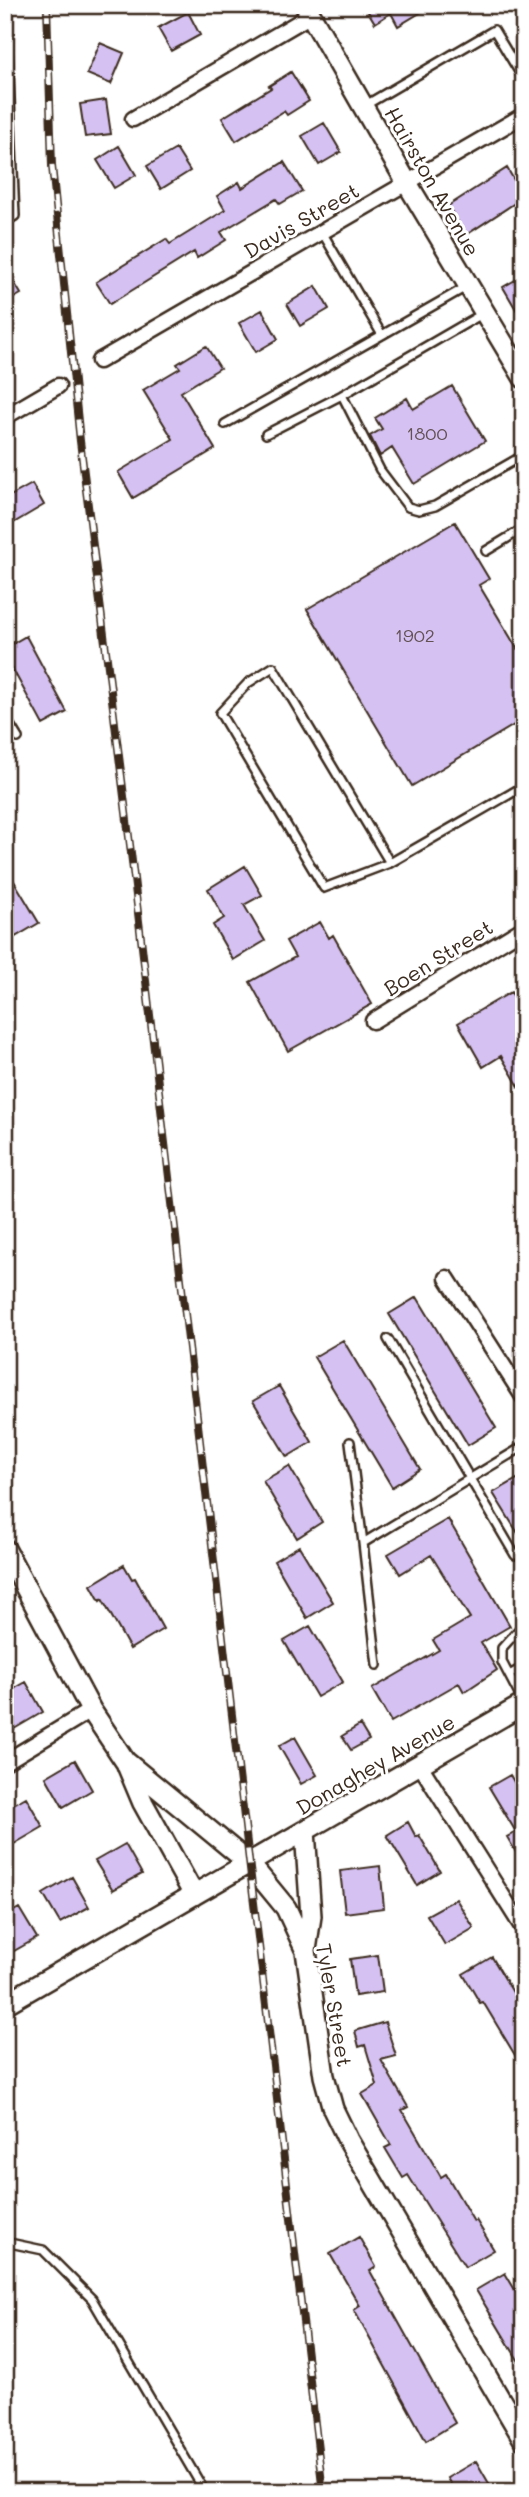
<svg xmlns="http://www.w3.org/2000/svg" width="529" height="2497" font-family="Mali,sans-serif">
  <rect width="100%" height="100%" fill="#fff"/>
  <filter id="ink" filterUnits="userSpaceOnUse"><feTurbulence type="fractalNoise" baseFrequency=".0143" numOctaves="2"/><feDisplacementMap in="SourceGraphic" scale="14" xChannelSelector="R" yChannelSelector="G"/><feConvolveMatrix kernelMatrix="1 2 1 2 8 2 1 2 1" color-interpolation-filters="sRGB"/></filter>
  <g filter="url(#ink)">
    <!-- building -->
    <path fill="#d5c1f2" stroke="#3b2a1e" stroke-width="2" d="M364 5H433L398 26 391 13 375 23Z
      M188 12 200 35 171 51 158 28Z
      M100 43 124 53 111 84 87 74Z
      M291 72 309 101 287 115 284 111 236 141 222 118 271 88 269 86Z
      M106 100 111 134 85 137 80 104Z
      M324 123 341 152 319 165 302 136Z
      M119 146 136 175 114 188 97 160Z
      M176 149 190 171 161 189 147 166Z
      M284 162 302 191 280 204 276 199 221 232 226 240 197 258 194 252 110 304 96 282 166 239 170 244 225 210 217 196 239 182 242 188Z
      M507 168 524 197 466 235 448 206Z
      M5 267 21 294 5 303Z
      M524 275V323L503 287Z
      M316 286 329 309 300 326 287 304Z
      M262 310 278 339 256 352 239 323Z
      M206 346 220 368 181 392 215 449 133 498 118 472 173 439 143 390 180 368 177 364Z
      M452 386 485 441 414 484 392 448 380 456 370 436 382 429 375 418 407 398 413 409Z
      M32 484 44 505 5 528V499Z
      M455 522 489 579 479 585 524 660V719L412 786 307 609Z
      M26 636 67 712 43 725 5 655V648Z
      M5 866 39 923 10 940 5 931Z
      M245 866 262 895 244 905 265 941 233 960 213 925 224 918 208 889Z
      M320 922 329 938 333 935 372 1004 288 1051 250 982 295 957 286 941Z
      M511 992 524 1014V1095L501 1056 483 1067 458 1023Z
      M417 1297 496 1428 468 1445 389 1314Z
      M343 1340 420 1469 392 1487 314 1357Z
      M279 1386 312 1442 287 1457 253 1401Z
      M289 1466 322 1522 297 1538 263 1481Z
      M524 1475V1543L493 1493Z
      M448 1519 510 1626 481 1643 497 1670 464 1692 459 1683 391 1722 372 1689 439 1650 433 1640 470 1618 431 1555 400 1574 388 1554Z
      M299 1546 333 1602 307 1618 274 1561Z
      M124 1565 132 1579 135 1578 163 1629 130 1649 102 1599 100 1601 91 1585Z
      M310 1626 343 1682 317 1697 284 1641Z
      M26 1682 43 1712 14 1729 5 1715V1694Z
      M360 1725 369 1740 351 1750 342 1736Z
      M295 1737 317 1775 301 1784 279 1746Z
      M75 1760 92 1790 63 1807 46 1777Z
      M510 1775 524 1799V1866L507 1837 516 1832 489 1787Z
      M26 1797 43 1827 14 1844 5 1829V1809Z
      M408 1822 416 1837 419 1835 440 1871 417 1885 387 1835Z
      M125 1844 142 1874 113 1890 95 1861Z
      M380 1866 384 1908 345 1913 340 1871Z
      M72 1877 89 1907 60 1923 43 1894Z
      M456 1899 474 1928 445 1945 427 1915Z
      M19 1908 37 1938 5 1956V1916Z
      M378 1955 383 1992 355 1996 350 1959Z
      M492 1957 524 2011V2070L483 2002 480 2003 463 1974Z
      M385 2022 396 2056 381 2060 408 2107 402 2110 441 2177 446 2174 474 2222 476 2220 494 2250 465 2267 408 2175 403 2178 385 2148 391 2145 362 2094 377 2085 365 2045 359 2047 355 2031Z
      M359 2237 376 2267 370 2271 455 2423 426 2441 354 2310 360 2306 330 2254Z
      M505 2273 524 2305V2370L476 2290Z
      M476 2461 494 2492H455L447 2478Z"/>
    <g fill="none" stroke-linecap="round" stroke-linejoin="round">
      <!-- lane casing -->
      <g stroke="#3b2a1e" stroke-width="12">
        <path id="lane" d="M364 106 494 30 524 80
          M5 222 15 216 6 5
          M322 232 382 335 466 287
          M482 314 342 395 380 470 408 507 419 510 435 506 524 455
          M225 424 382 335
          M266 434 342 395
          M486 551 524 528
          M5 717 18 738
          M390 863 273 667 248 683 220 713 324 888 390 863 524 786
          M388 1339 515 1555
          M350 1442 363 1543
          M377 1665 363 1543 524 1446
          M509 1675 524 1667
          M523 1702 502 1662V1648L524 1624
          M5 2242 43 2250 92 2299 205 2492"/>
      </g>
      <!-- street casing -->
      <g stroke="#3b2a1e" stroke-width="19">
        <path id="street" d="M133 119 311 15
          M99 361 524 115
          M5 417 58 386
          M373 1021 524 928
          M447 1278 524 1398
          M5 1762 91 1710
          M420 1765 524 1930"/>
      </g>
      <!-- secondary casing -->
      <g stroke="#3b2a1e" stroke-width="24">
        <path id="secondary" d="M305 5 407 183 524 378
          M5 1549 91 1710 125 1761 249 1863 286 1908 306 1951 324 2076 333 2109 348 2140 524 2440
          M127 1765 143 1803 194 1895
          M305 1831 311 1916 306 1950
          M5 2004 524 1704"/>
      </g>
      <!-- lane -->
      <use href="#lane" stroke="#fff" stroke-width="7"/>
      <!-- street -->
      <use href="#street" stroke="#fff" stroke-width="14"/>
      <!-- secondary -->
      <use href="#secondary" stroke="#fff" stroke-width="19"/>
      <!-- rail casing -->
      <g stroke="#3b2a1e" stroke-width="8">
        <path id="rail" d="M47 5 52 166 80 441 131 853 323 2492"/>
      </g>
      <!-- rail -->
      <use href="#rail" stroke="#fff" stroke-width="5" stroke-dasharray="16" stroke-linecap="butt"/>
    </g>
  </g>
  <g text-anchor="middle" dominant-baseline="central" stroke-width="6" stroke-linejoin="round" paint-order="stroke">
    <!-- number labels -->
    <g font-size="18" fill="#625053">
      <text x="427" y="433">1800</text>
      <text x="415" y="635">1902</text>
    </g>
    <!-- street labels -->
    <g font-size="21" fill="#3b2a1e" stroke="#fff">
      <text transform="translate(433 181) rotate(60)">Hairston Avenue</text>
      <text transform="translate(301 220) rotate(-30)">Davis Street</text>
      <text transform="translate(438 957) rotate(-32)">Boen Street</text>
      <text transform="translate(375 1764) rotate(-30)">Donaghey Avenue</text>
      <text transform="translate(335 2005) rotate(80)">Tyler Street</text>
    </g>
  </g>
  <!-- margin -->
  <rect width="529" height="2497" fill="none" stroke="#fff" stroke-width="28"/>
  <rect x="14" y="14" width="501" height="2469" fill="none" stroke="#3b2a1e" stroke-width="2.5" filter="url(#ink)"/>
</svg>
